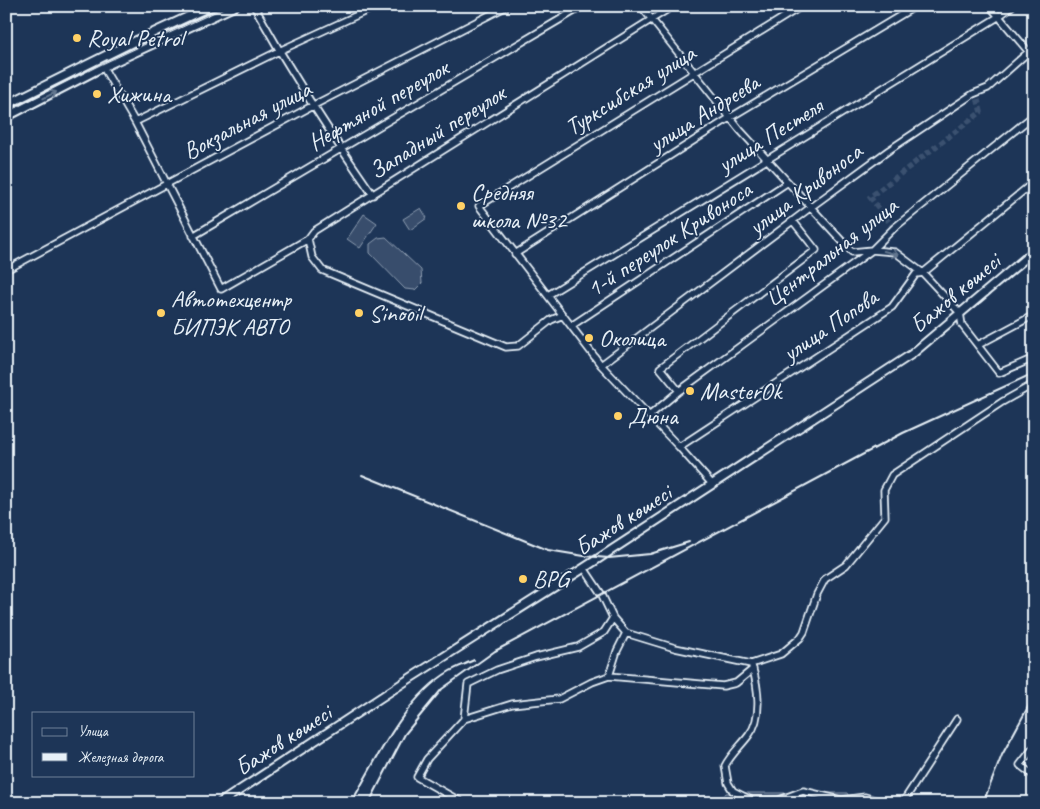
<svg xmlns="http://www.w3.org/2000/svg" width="1040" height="809" font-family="Caveat,sans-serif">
  <rect width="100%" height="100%" fill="#1d3557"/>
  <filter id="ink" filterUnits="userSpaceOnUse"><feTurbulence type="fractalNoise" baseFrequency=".02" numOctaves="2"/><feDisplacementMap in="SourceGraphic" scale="10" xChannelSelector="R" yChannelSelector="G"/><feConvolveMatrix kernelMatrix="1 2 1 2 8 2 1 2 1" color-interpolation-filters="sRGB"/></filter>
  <g filter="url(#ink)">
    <!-- green -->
    <path fill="#374d6c" stroke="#909fb2" d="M421 208 427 218 410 230 403 219Z
      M364 214 377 223 360 248 347 239Z
      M386 237 421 270 422 283 415 290 405 289 370 253V244L378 238Z
      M726 793H847L853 803H719Z"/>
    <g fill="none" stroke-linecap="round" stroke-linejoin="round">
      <!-- minor-tunnel -->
      <path stroke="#3b516f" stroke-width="5.5" stroke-dasharray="5.5 3" stroke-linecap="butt" d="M894 228 870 197 981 112 976 93"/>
      <!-- minor casing -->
      <g stroke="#e8f1f8" stroke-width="9">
        <path id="minor" d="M254 6C290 71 330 134 373 195
          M641 6 740 130 852 252 872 250 895 252 923 273 960 313 962 325 999 373 1034 358
          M990 6 1034 58
          M103 67 135 122 221 289 308 239 314 231 673 6
          M135 122 279 51 377 6
          M193 236 583 6
          M308 239 312 257 322 270 506 347 518 346 551 320 563 315
          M515 254 731 117 916 6
          M6 270 314 105 507 6
          M548 295 998 17 1012 6
          M571 326 788 182
          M978 345 1034 315
          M601 365 811 207 889 150 973 94 988 88 1034 47
          M679 391 660 368 816 250 793 221
          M649 416 679 391 872 250 894 228 1034 115
          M679 447 892 307 916 274 923 273 1034 182
          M712 484 679 447 601 365 479 206 802 6
          M584 568 602 595 613 618 626 633 675 648 751 664 781 654 800 638 804 632 817 594 825 579 846 565 885 517 884 490 892 475 1002 402 1034 384
          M752 666C758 686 763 717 749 735 741 746 731 754 725 766L728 783 733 791 753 801 779 800 803 791 841 800 865 797 885 803
          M609 676 617 651 626 633
          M464 719 512 704 559 699 592 682 609 676 723 686 736 683 753 669
          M1034 747 1020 765 1034 776
          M463 803 417 777 427 759 464 719 468 684 497 670 536 657 578 647 604 632 613 618
          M897 803 903 802 957 719
          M1031 803 1034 800"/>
      </g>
      <!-- major casing -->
      <g stroke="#e8f1f8" stroke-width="11">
        <path id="major" d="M6 105 131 43 211 6
          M6 117 103 67 235 6
          M220 803 412 677 584 568 912 354 1034 251"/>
      </g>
      <!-- minor -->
      <use href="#minor" stroke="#1d3557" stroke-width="5.5"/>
      <!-- major -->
      <use href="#major" stroke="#1d3557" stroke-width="7"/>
      <!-- tram -->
      <path stroke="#e8f1f8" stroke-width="1" d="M6 112 102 64 228 6"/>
      <!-- rail -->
      <path stroke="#e8f1f8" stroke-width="2" d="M362 475 548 550 584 556 609 558 650 554 689 542
        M351 803C377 759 404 698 450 671 457 667 466 664 474 660
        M369 803 405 734 442 689 495 651 903 433 1034 373
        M983 803 1002 755 1034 696"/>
    </g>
    <!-- one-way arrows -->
    <defs><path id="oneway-shaft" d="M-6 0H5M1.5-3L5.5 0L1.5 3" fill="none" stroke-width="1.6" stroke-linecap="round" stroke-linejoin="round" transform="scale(1.25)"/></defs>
    <g stroke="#64778f">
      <use href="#oneway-shaft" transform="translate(50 95) rotate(-27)"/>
      <use href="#oneway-shaft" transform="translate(891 253) rotate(15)"/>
    </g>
  </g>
  <!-- markers -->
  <g fill="#ffd166" stroke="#1d3557" stroke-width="2">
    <circle cx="77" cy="38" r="5"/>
    <circle cx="97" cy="94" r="5"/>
    <circle cx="461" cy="206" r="5"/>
    <circle cx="161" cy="313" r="5"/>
    <circle cx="359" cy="313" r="5"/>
    <circle cx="589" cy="338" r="5"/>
    <circle cx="690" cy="391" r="5"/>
    <circle cx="618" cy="416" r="5"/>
    <circle cx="523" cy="579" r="5"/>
  </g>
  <g text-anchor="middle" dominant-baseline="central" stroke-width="4" stroke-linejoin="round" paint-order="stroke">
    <!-- poi labels -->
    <g font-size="24" fill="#e8f1f8" stroke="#1d3557" text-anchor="start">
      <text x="87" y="38">Royal Petrol</text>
      <text x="107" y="94">Хижина</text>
      <text x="471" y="192">Средняя<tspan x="471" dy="28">школа №32</tspan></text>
      <text x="171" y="299">Автотехцентр<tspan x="171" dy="28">БИПЭК АВТО</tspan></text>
      <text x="369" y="313">Sinooil</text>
      <text x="599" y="338">Околица</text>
      <text x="700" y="391">MasterOk</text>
      <text x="628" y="416">Дюна</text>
      <text x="533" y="579">BPG</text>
    </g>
    <!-- street labels -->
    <g font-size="24" fill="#e8f1f8" stroke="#1d3557">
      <text transform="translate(630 90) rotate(-32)">Турксибская улица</text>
      <text transform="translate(378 105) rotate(-30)">Нефтяной переулок</text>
      <text transform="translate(704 113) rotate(-32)">улица Андреева</text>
      <text transform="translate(247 120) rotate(-28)">Вокзальная улица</text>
      <text transform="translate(437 132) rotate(-32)">Западный переулок</text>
      <text transform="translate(770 135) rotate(-32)">улица Пестеля</text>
      <text transform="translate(805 189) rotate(-37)">улица Кривоноса</text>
      <text transform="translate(669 239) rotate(-33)">1-й переулок Кривоноса</text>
      <text transform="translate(831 252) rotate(-38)">Центральная улица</text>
      <text transform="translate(955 293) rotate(-40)">Бажов көшесі</text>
      <text transform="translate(830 325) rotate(-34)">улица Попова</text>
      <text transform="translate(623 520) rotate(-33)">Бажов көшесі</text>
      <text transform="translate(283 740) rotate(-33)">Бажов көшесі</text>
    </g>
  </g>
  <!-- margin -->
  <rect width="1040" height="809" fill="none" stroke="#1d3557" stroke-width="25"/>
  <rect x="12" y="12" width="1015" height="784" fill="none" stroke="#e8f1f8" stroke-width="2" filter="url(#ink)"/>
  <!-- legend -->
  <rect x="32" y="712" width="162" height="65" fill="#1d3557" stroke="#6e8097"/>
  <rect x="42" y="728" width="25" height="8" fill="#1d3557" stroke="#6e8097"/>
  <text x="78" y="736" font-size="15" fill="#e8f1f8">Улица</text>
  <rect x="42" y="753" width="25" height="8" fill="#e8f1f8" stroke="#6e8097"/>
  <text x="78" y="762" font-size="15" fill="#e8f1f8">Железная дорога</text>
</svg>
